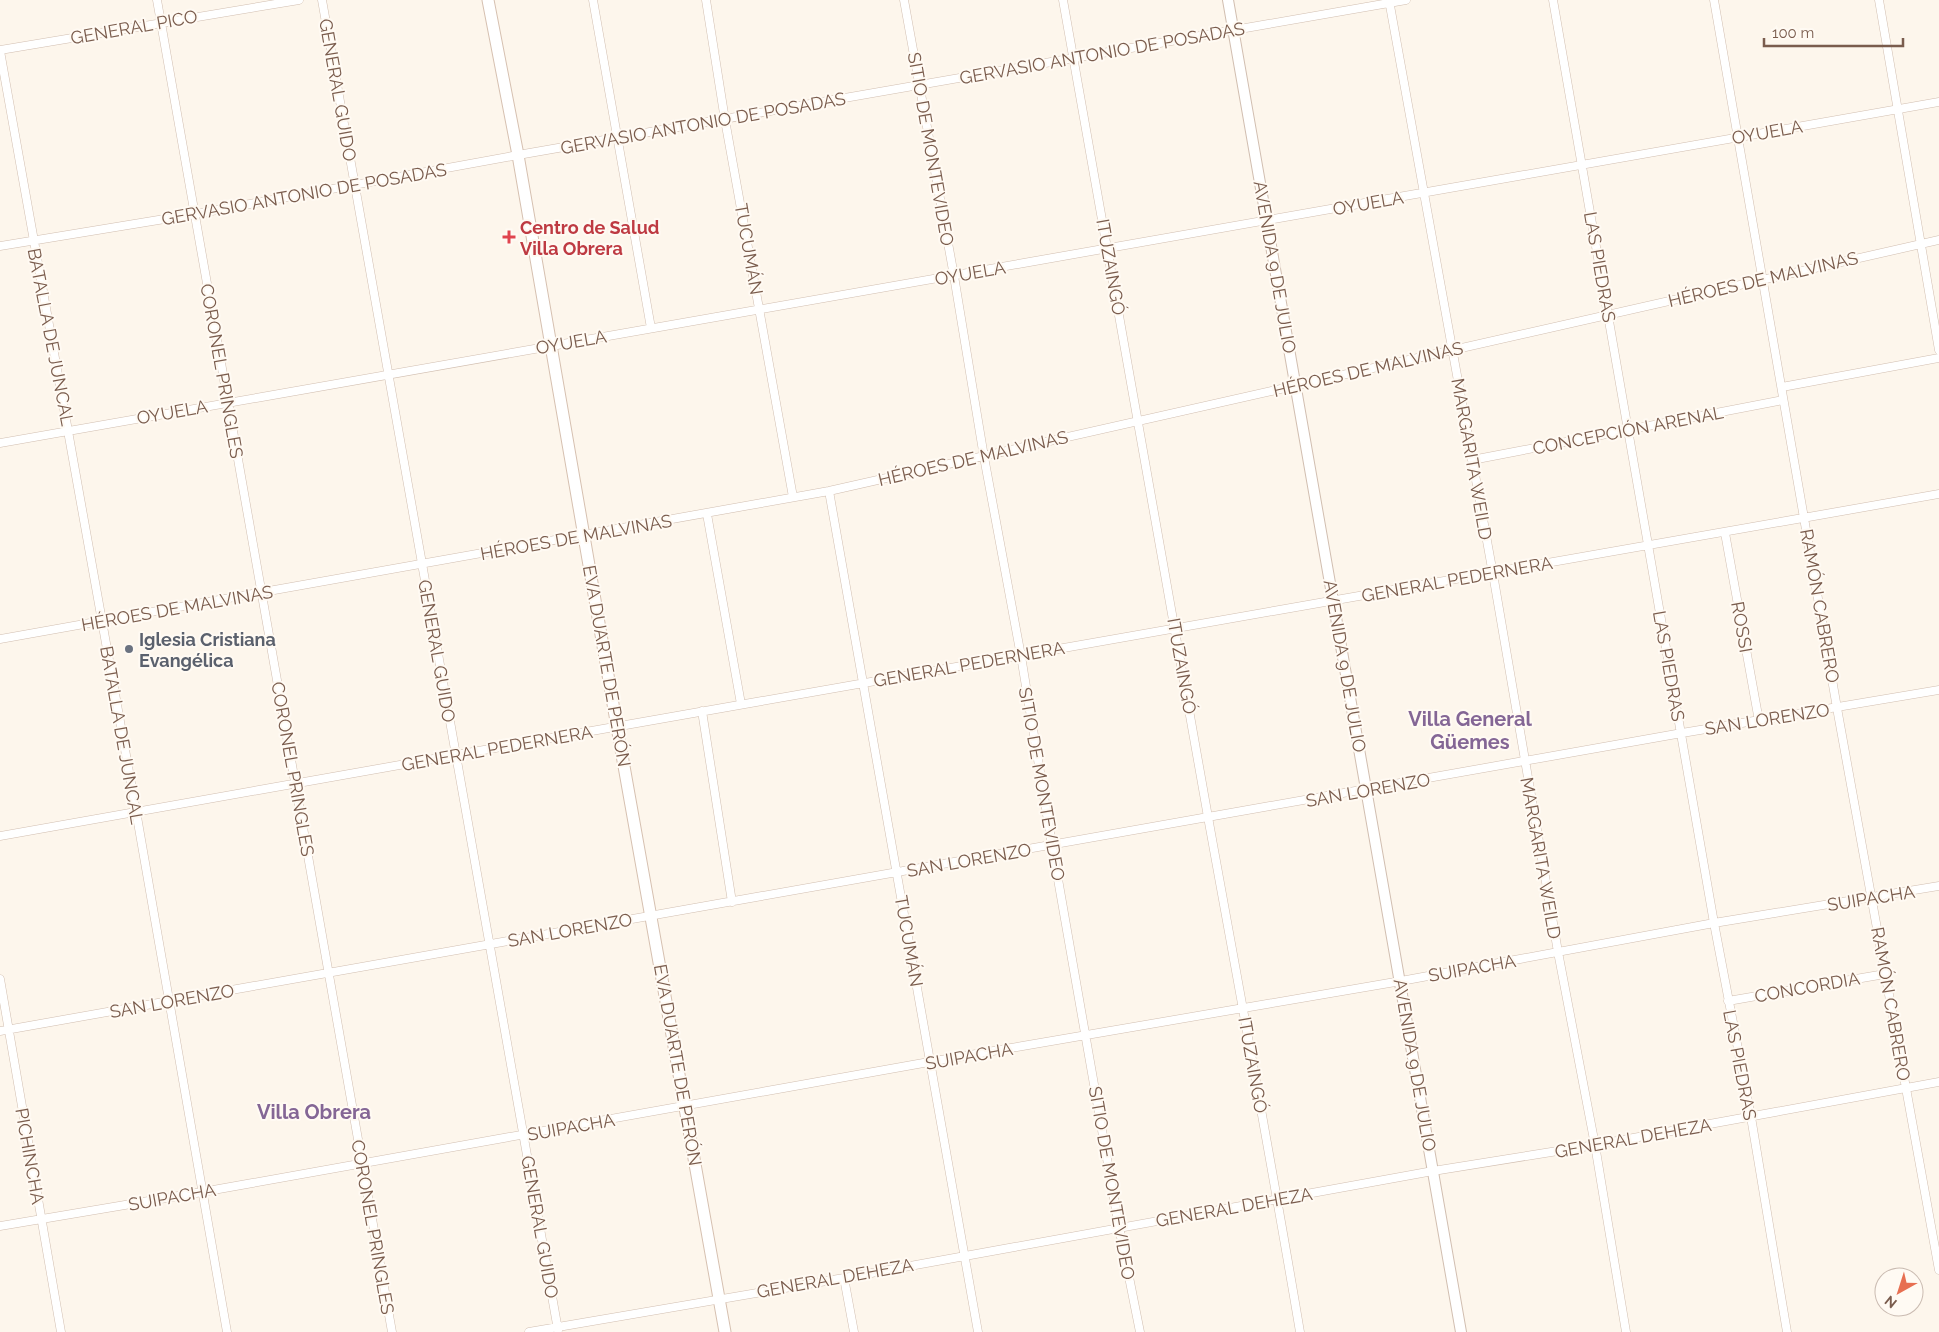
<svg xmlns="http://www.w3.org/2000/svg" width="1939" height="1332" font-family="Raleway,sans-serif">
  <rect width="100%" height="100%" fill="#fdf6ec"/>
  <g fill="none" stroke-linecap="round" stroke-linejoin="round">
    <!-- minor casing -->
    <g stroke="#d1beb0" stroke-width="9">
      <path id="minor" d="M157 0 392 1332
        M322 0 558 1330
        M593 0 651 328
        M706 0 725 120 793 497
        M904 0 954 276 984 457 1021 656 1052 845 1119 1227 1140 1332
        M1063 0C1111 272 1159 544 1208 817 1239 988 1271 1160 1300 1332
        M1389 0 1493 574 1558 952 1595 1145 1626 1332
        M1553 0 1714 923 1751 1117 1787 1332
        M1714 0 1837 708 1939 1270
        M1879 0 1939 350
        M0 50 299 0
        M0 51 136 811 227 1332
        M0 246 195 214 518 155 1406 0
        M1782 387 1939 358
        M0 443 1939 102
        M1472 460 1783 400
        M829 491 978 1332
        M707 514 741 704
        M1725 533 1759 721
        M0 639 829 491 1939 240
        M702 711 732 902
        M0 836C646 720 1293 609 1939 494
        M0 979 61 1332
        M1728 1001 1885 974
        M0 1031 1682 733 1939 690
        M0 1226 202 1192 929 1062 1401 981 1714 923 1939 886
        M844 1278 854 1332
        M529 1332 844 1278 1433 1171 1595 1145 1939 1082"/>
    </g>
    <!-- tertiary casing -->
    <g stroke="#d1beb0" stroke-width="12">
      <path id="tertiary" d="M1228 0 1461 1332"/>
    </g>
    <!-- secondary casing -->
    <g stroke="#d6c0b0" stroke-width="13">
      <path id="secondary" d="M488 0 518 155 617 727 725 1332"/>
    </g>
    <!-- minor -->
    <use href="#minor" stroke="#fff" stroke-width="8"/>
    <!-- tertiary -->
    <use href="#tertiary" stroke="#fff" stroke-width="10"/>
    <!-- secondary -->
    <use href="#secondary" stroke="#fff" stroke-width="11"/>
  </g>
  <!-- markers -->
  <path fill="#e0444e" stroke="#fffaf3" stroke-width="2" d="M506.5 229.5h5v5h5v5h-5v5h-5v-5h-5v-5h5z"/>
  <circle fill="#6b7280" stroke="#fffaf3" stroke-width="2" cx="129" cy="649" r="5"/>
  <g text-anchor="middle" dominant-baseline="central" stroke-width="4" stroke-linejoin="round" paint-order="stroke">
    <!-- street labels -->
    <g font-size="18" fill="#7a5c4d" stroke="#fffaf3">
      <text transform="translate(134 27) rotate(-10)">GENERAL PICO</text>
      <text transform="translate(1102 53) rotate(-10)">GERVASIO ANTONIO DE POSADAS</text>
      <text transform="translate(338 90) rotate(80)">GENERAL GUIDO</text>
      <text transform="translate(703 123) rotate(-10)">GERVASIO ANTONIO DE POSADAS</text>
      <text transform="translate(1767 132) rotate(-10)">OYUELA</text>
      <text transform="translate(931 149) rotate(80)">SITIO DE MONTEVIDEO</text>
      <text transform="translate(304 194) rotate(-10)">GERVASIO ANTONIO DE POSADAS</text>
      <text transform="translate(1368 203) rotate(-10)">OYUELA</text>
      <text transform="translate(749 249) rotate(80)">TUCUMÁN</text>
      <text transform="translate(1111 267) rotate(80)">ITUZAINGÓ</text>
      <text transform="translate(1275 267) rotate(80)">AVENIDA 9 DE JULIO</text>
      <text transform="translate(1600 267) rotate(80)">LAS PIEDRAS</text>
      <text transform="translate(970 273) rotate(-10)">OYUELA</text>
      <text transform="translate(1763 279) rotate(-13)">HÉROES DE MALVINAS</text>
      <text transform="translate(51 337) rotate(79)">BATALLA DE JUNCAL</text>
      <text transform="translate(571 342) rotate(-10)">OYUELA</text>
      <text transform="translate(1368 369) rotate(-13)">HÉROES DE MALVINAS</text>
      <text transform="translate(222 371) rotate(80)">CORONEL PRINGLES</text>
      <text transform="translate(172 412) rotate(-10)">OYUELA</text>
      <text transform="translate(1628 430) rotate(-11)">CONCEPCIÓN ARENAL</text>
      <text transform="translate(973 458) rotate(-13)">HÉROES DE MALVINAS</text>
      <text transform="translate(1472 459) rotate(80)">MARGARITA WEILD</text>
      <text transform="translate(576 537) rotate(-10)">HÉROES DE MALVINAS</text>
      <text transform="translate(1457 579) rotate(-10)">GENERAL PEDERNERA</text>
      <text transform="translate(1820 606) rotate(80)">RAMÓN CABRERO</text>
      <text transform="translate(177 608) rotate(-10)">HÉROES DE MALVINAS</text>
      <text transform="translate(1742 627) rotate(80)">ROSSI</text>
      <text transform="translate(437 651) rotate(80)">GENERAL GUIDO</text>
      <text transform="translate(969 664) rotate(-10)">GENERAL PEDERNERA</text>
      <text transform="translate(607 666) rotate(80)">EVA DUARTE DE PERÓN</text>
      <text transform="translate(1182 666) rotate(80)">ITUZAINGÓ</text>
      <text transform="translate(1345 666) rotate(80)">AVENIDA 9 DE JULIO</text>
      <text transform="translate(1669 666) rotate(80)">LAS PIEDRAS</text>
      <text transform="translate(1767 719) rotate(-9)">SAN LORENZO</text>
      <text transform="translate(122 735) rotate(80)">BATALLA DE JUNCAL</text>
      <text transform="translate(497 748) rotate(-10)">GENERAL PEDERNERA</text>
      <text transform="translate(293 769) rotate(80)">CORONEL PRINGLES</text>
      <text transform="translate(1042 784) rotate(80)">SITIO DE MONTEVIDEO</text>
      <text transform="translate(1368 790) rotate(-10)">SAN LORENZO</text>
      <text transform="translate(1541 858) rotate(80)">MARGARITA WEILD</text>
      <text transform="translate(969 860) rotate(-10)">SAN LORENZO</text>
      <text transform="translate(1871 898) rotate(-9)">SUIPACHA</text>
      <text transform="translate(570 930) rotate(-10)">SAN LORENZO</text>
      <text transform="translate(909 941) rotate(80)">TUCUMÁN</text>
      <text transform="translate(1472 968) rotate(-10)">SUIPACHA</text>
      <text transform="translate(1807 987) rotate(-10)">CONCORDIA</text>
      <text transform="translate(172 1001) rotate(-10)">SAN LORENZO</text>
      <text transform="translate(1891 1004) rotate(80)">RAMÓN CABRERO</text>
      <text transform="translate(969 1056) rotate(-10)">SUIPACHA</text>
      <text transform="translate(678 1065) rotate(80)">EVA DUARTE DE PERÓN</text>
      <text transform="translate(1253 1065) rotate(80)">ITUZAINGÓ</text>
      <text transform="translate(1415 1065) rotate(80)">AVENIDA 9 DE JULIO</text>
      <text transform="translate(1740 1065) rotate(79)">LAS PIEDRAS</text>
      <text transform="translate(571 1127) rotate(-10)">SUIPACHA</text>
      <text transform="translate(1633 1138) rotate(-10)">GENERAL DEHEZA</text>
      <text transform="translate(30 1156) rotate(80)">PICHINCHA</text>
      <text transform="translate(1112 1183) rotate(80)">SITIO DE MONTEVIDEO</text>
      <text transform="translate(172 1197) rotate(-10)">SUIPACHA</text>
      <text transform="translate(1234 1207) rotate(-10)">GENERAL DEHEZA</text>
      <text transform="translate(373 1227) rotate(80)">CORONEL PRINGLES</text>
      <text transform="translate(540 1227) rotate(80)">GENERAL GUIDO</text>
      <text transform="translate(835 1278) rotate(-10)">GENERAL DEHEZA</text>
    </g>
    <!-- health labels -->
    <g font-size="18" font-weight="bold" fill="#be3a42" stroke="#fffaf3" text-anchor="start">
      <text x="520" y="227">Centro de Salud<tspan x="520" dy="21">Villa Obrera</tspan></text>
    </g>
    <!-- worship labels -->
    <g font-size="18" font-weight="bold" fill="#5b616d" stroke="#fffaf3" text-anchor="start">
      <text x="139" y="639">Iglesia Cristiana<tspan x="139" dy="21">Evangélica</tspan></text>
    </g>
    <!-- quarter labels -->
    <g font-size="20" font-weight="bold" fill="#846695" stroke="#fffaf3">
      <text x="1470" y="719">Villa General<tspan x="1470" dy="23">Güemes</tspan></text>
      <text x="314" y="1112">Villa Obrera</text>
    </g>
  </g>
  <!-- north arrow -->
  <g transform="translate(1899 1292) rotate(219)"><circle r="24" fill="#fffaf3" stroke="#cabbb1"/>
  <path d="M0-4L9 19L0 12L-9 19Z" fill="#e76f51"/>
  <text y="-8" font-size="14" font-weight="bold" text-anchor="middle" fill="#7a5c4d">N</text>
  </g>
  <!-- scale -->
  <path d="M1764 38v8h139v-8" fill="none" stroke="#7a5c4d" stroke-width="2.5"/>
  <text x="1772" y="38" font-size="15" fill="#7a5c4d" stroke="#fffaf3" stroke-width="4" paint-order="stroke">100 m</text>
</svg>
